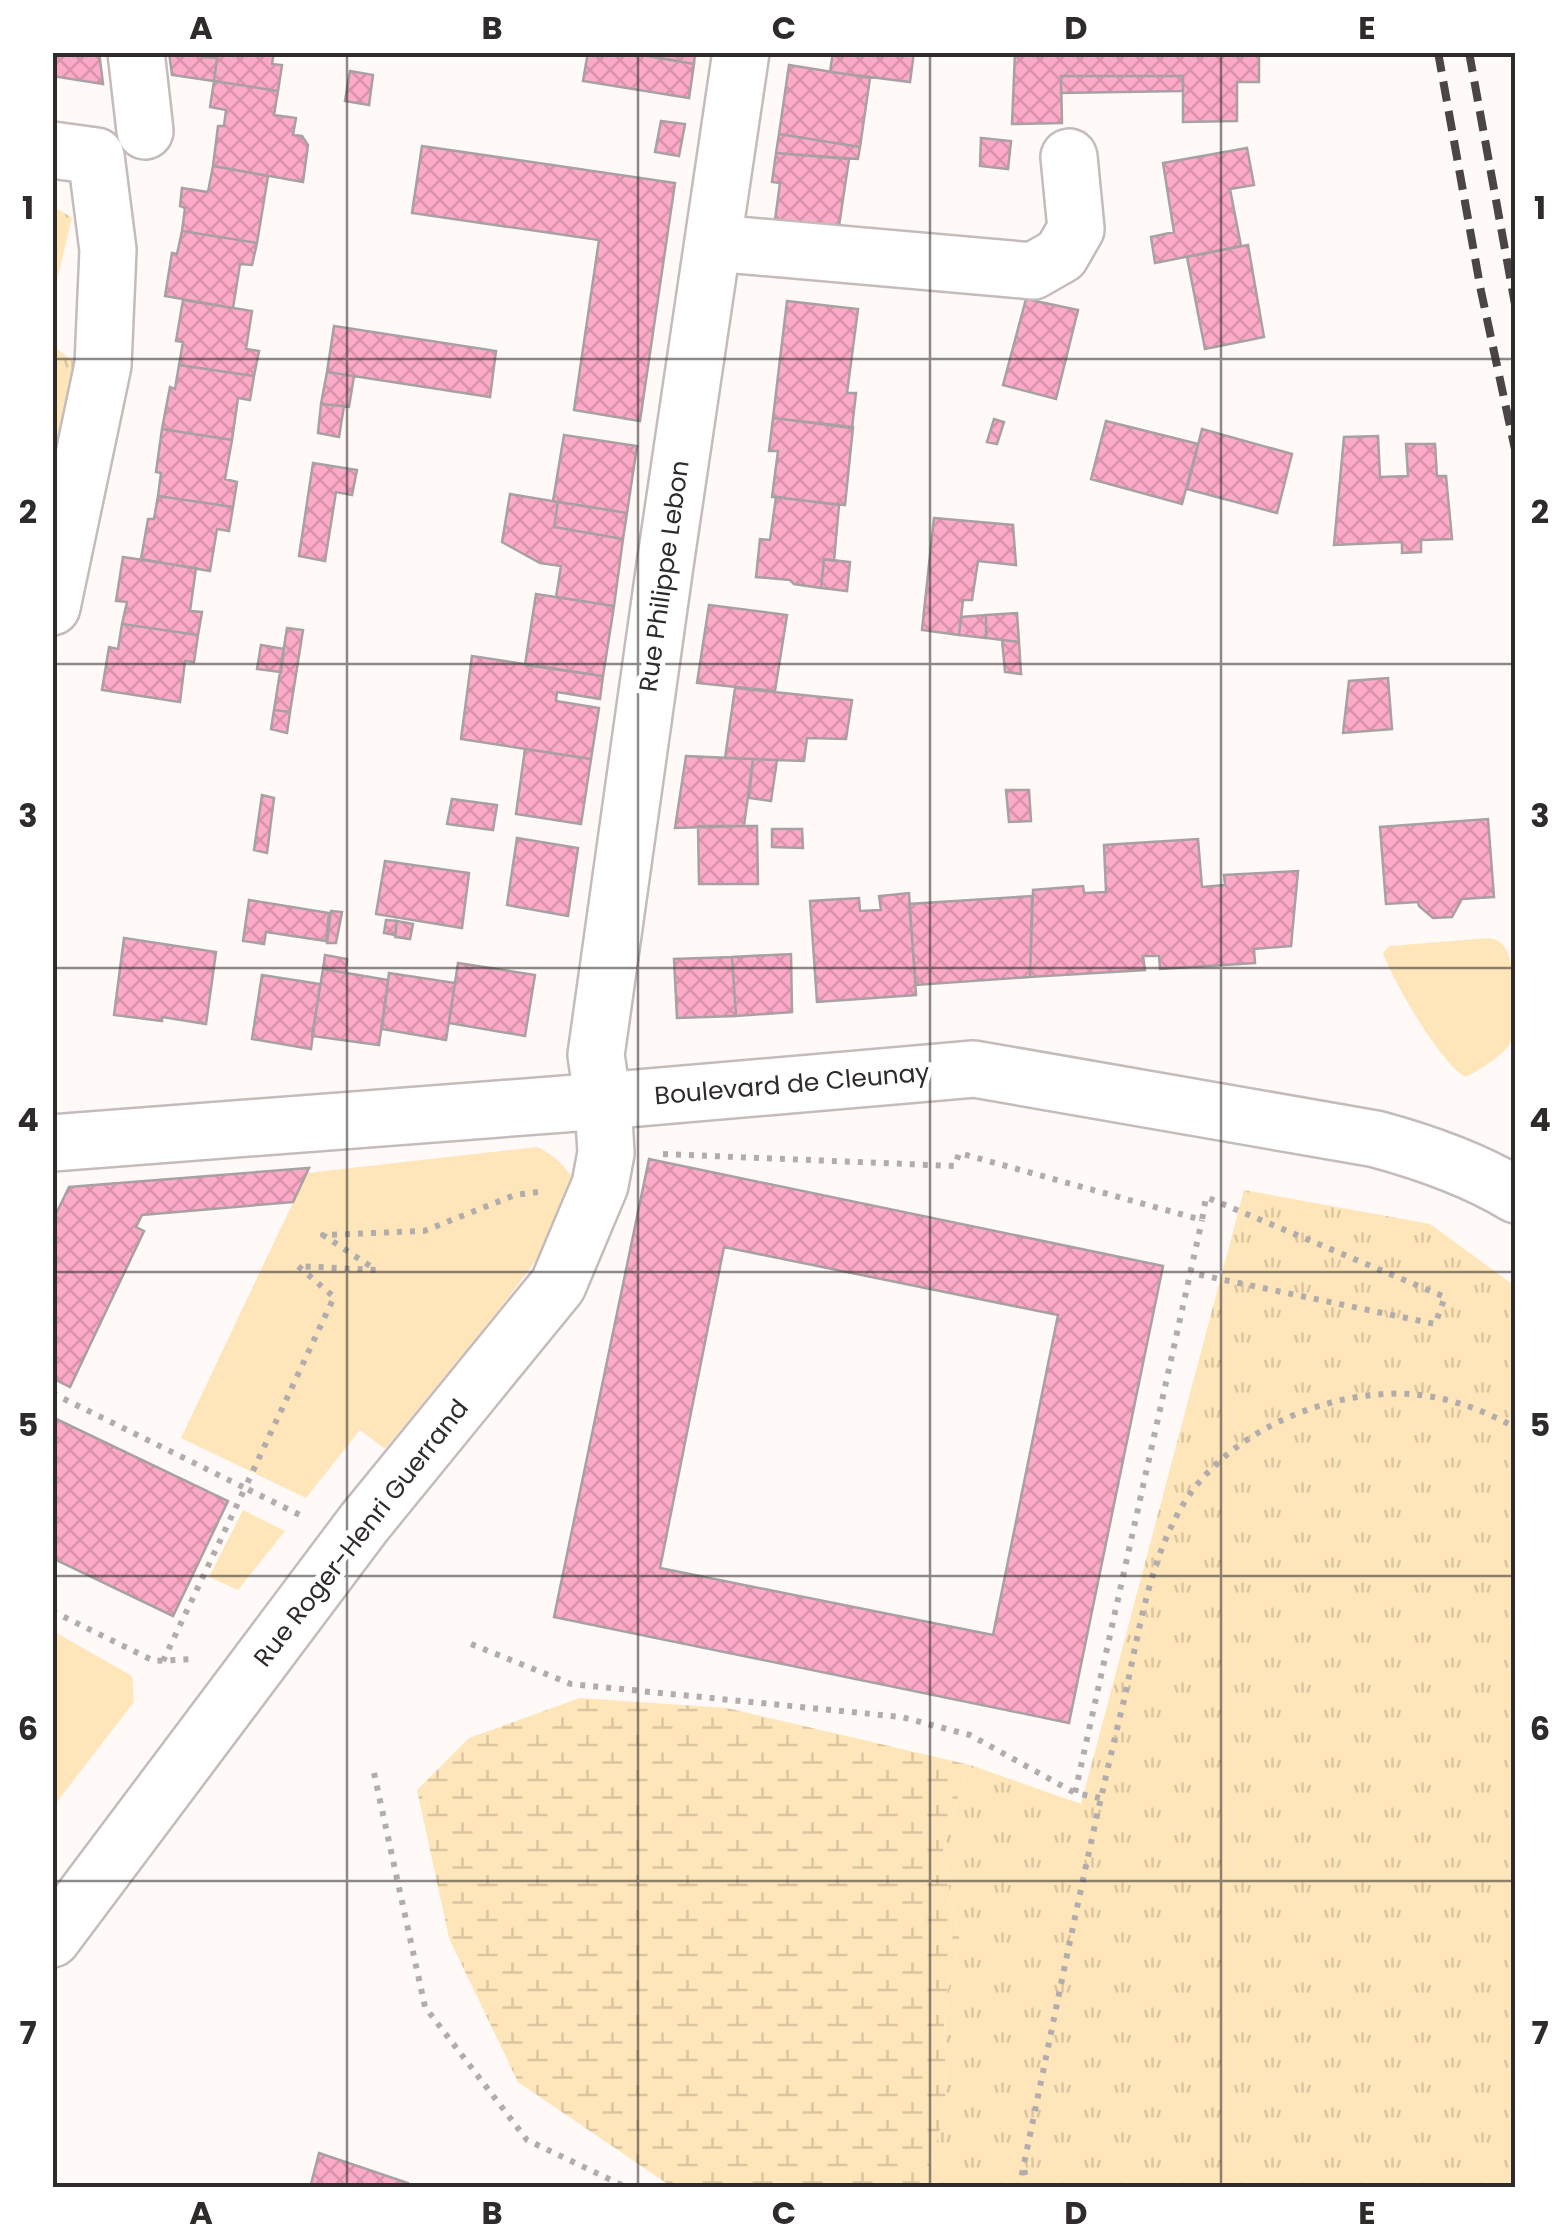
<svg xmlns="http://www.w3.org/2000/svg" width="1568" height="2240" font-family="Poppins,sans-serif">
  <defs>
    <pattern id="wetland-marsh" width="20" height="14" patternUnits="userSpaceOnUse" patternTransform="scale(2.5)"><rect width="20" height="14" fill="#ffe6ba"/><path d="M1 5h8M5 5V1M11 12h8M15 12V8" fill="none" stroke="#dbc5a0"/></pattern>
    <pattern id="park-tufts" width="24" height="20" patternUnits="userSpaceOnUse" patternTransform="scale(2.5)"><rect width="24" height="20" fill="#ffe6ba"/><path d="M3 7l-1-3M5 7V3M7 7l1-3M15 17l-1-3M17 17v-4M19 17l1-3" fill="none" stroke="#dbc5a0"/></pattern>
    <pattern id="building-cross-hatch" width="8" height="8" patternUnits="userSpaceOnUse" patternTransform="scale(2.5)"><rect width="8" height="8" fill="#fdaac8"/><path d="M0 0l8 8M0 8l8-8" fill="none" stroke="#d992ac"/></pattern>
  </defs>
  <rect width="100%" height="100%" fill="#fff9f8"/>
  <!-- grass -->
  <path fill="#ffe6ba" d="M1489 938C1495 940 1497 939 1503 945 1515 957 1521 1021 1514 1037 1507 1054 1482 1068 1466 1077 1441 1065 1393 981 1383 953L1389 946Z
    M537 1147C554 1155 563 1163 573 1179L557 1228 542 1252 496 1314 385 1449 360 1430 306 1498 181 1438 307 1173Z
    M243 1510 285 1531 238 1590 209 1577Z
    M53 1631 132 1676 134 1702 53 1807Z"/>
  <!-- wetland -->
  <path fill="url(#wetland-marsh)" d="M580 1698 727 1708 970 1765 953 1811 942 1856 960 1940 944 2006 946 2108 931 2162 917 2187H672L518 2082 449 1938 417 1790 469 1738Z"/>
  <!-- park -->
  <path fill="url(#park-tufts)" d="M53 206 72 218 53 297Z
    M53 346 80 366 53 528Z
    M1244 1190 1430 1224 1515 1286V2187H917L931 2162 946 2108 944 2006 960 1940 942 1856 953 1811 970 1765 1081 1804Z"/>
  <!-- building -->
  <path fill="url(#building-cross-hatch)" stroke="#a9a0a3" stroke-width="2.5" fill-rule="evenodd" d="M52 52H99L103 84 52 76Z
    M169 52H188L217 58 214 81 172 75Z
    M203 52H274L272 64 282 65 278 91 214 81 217 58 203 57Z
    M588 52H623L694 64 689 98 583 81Z
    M628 52H695L694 64Z
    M833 52H914L910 82 830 72Z
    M1015 52H1254V55H1259V82H1237V121L1183 122V76H1061L1062 123 1012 124Z
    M789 65 870 78 860 147 779 134Z
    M350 71 373 75 369 105 345 101Z
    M1061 76H1183V91L1061 93Z
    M214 81 278 91 274 115 296 118 293 135 302 136 308 145 303 182 213 166 218 126H224L226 110 210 107Z
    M661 121 685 124 679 156 655 152Z
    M779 134 860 147 858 159 776 153Z
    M981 138 1011 141 1008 169 980 166Z
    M422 146 675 183 640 421 574 410 599 240 412 213Z
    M1247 148 1254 185 1230 189 1241 246 1155 263 1151 237 1174 232 1163 163Z
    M776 153 849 159 839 226 775 220 780 183 772 182Z
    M213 166 268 176 257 243 182 231 185 208 180 206 182 188 208 192Z
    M182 231 257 243 252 265 240 264 233 308 165 296 172 253 177 254Z
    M1248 245 1264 337 1205 349 1187 257Z
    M1026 299 1078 310 1056 399 1003 385Z
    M183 300 252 311 246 349 259 351 254 376 179 365 183 342 176 341Z
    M787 301 858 309 847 393H856L852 428 773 418Z
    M334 326 496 351 490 397 327 372Z
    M179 365 254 376 250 400 238 398 232 440 162 429 170 387 175 389Z
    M327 372 354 376 349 407 321 404Z
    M321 404 344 406 339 437 318 433Z
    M773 418 853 427 845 505 772 497 778 451H769Z
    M994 419 1004 422 997 444 987 442Z
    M1106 421 1198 444 1182 504 1091 479Z
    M162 429 232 440 225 479 237 482 233 507 158 496 161 473 156 472Z
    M1202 429 1292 454 1277 513 1187 489Z
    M564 435 637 446 627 513 553 501Z
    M1378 436 1380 477 1408 476 1406 444H1435L1437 476H1446L1452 539 1421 540V552L1402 553V542L1334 545 1344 437Z
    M313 463 357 470 352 495 336 492 325 561 299 556Z
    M510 494 558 502 554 527 623 539 614 606 556 597 561 566 540 563 502 542Z
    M158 496 233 507 229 531 217 529 210 571 141 559 148 519H154Z
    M776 497 839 505 834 561 824 559 821 588 794 584 790 580 756 577 760 539 770 540Z
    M558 502 627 513 623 539 554 527Z
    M934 518 1013 525 1016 565 978 561 972 600H963L959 635 922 630Z
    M123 557 196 568 190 611 202 612 198 635 122 624 127 602 116 601Z
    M824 559 850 562 847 591 821 588Z
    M536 594 614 606 603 676 525 665Z
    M709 605 787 615 775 691 697 683Z
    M1017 613 1019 642 986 638V615Z
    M986 615V638L959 635 961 617Z
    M122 624 198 635 194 662 185 661 180 702 102 690 109 647 118 649Z
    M287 628 303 630 290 712 274 710Z
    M1002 640 1019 642 1021 674 1005 672Z
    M261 645 284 649 281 672 257 669Z
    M472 656 603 676 600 699 557 692 556 701 599 708 591 759 461 739Z
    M1388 678 1392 729 1343 733 1349 681Z
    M735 688 852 700 846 739 807 738 804 761 725 758Z
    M274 710 290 712 287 733 271 729Z
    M525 749 591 759 581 824 516 814Z
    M686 756 753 759 744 826 675 828Z
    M753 759 777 760 771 801 749 798Z
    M1006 790H1029L1031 821 1009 822Z
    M262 795 274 798 267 853 254 850Z
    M452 799 497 805 493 830 447 824Z
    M1488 819 1494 897 1462 899 1452 917 1433 918 1419 906 1418 902 1386 904 1380 827Z
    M698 826H757L758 884H699Z
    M772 829H802L803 848 772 847Z
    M517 838 578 848 568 916 507 905Z
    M1198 839 1202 887 1225 885 1224 875 1298 871 1291 946 1254 949 1255 963 1160 969 1159 956H1143L1145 970 1030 977 1033 890 1083 886 1084 893 1106 892 1104 845Z
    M385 861 469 873 462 928 376 914Z
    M909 893 916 995 817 1002 810 901 859 898 860 911 881 910 879 896Z
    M1032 896 1030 977 916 985 909 904Z
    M249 900 329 913 326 941 266 932 264 944 243 941Z
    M331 911 342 912 336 943H327Z
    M386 920 397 921 395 935 384 933Z
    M397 921 413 924 410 939 395 937Z
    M124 938 216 952 206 1024 162 1017V1021L114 1015Z
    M791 954 792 1012 736 1016 732 957Z
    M325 955 347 959 346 973 323 969Z
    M732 957 736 1016 677 1018 674 959Z
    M458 963 535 975 525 1036 449 1023Z
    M323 969 388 980 379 1045 312 1036Z
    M389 973 455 983 446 1040 382 1029Z
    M262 975 320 984 311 1049 252 1039Z
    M649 1159 1163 1266 1069 1723 554 1617ZM724 1247 1058 1315 993 1635 660 1568Z
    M309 1168 293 1202 142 1215 136 1227 144 1231 70 1387 52 1378V1222L69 1187Z
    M52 1417 228 1501 173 1616 52 1558Z
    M319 2153 408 2183 407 2188H310Z"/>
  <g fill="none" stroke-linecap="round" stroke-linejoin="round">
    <!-- street casing -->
    <g stroke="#c5bbba" stroke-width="60">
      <path id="street" d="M136 52 145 131
        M52 150 96 156 108 250 103 365 52 607
        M714 243 1033 271 1061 255 1076 229 1069 157
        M52 1939 364 1523 558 1285 600 1185 606 1153 603 1101 596 1055 665 565 741 52"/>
    </g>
    <!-- secondary casing -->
    <g stroke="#c5bbba" stroke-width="60">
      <path id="secondary" d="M52 1143 603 1101 974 1069 1376 1139C1424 1152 1473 1169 1516 1195"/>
    </g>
    <!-- path -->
    <path stroke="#b2adac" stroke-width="6" stroke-dasharray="5 8" stroke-linecap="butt" d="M663 1154 955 1166 959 1153 1202 1220 1206 1197 1445 1297 1435 1324 1191 1273
      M52 1393 245 1488 334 1297 298 1266 376 1270 323 1235 424 1231 515 1195 538 1192
      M52 1611 154 1661 195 1659
      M471 1644 571 1684 901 1717 970 1735 1075 1793
      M163 1661 245 1488 302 1516
      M374 1773 425 2007 527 2140 628 2188
      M1100 1798 1075 1793 1202 1220
      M1019 2188 1023 2169
      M1026 2188 1024 2164C1056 2010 1086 1856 1123 1704 1138 1639 1147 1567 1181 1508 1221 1439 1308 1398 1385 1394 1431 1391 1477 1406 1516 1428"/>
    <!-- street -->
    <use href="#street" stroke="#fff" stroke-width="55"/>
    <!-- secondary -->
    <use href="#secondary" stroke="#fff" stroke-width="55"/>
    <!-- rail -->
    <path stroke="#494645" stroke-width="8" stroke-dasharray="20 10" stroke-linecap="butt" d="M1438 52 1481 291 1516 454
      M1469 52 1516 310"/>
  </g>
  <!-- grid -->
  <path fill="none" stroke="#2e2b2a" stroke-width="2.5" stroke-opacity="0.55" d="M347 52V2188M638 52V2188M930 52V2188M1221 52V2188M52 359H1516M52 664H1516M52 968H1516M52 1272H1516M52 1576H1516M52 1881H1516"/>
  <g text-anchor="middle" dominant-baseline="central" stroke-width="10" stroke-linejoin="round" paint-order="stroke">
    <!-- street labels -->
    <g font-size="25" fill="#2e2b2a" stroke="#fff">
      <text transform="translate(664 576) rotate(-82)">Rue Philippe Lebon</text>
      <text transform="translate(792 1084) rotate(-5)">Boulevard de Cleunay</text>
      <text transform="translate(361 1533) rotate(-52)">Rue Roger-Henri Guerrand</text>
    </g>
  </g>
  <!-- border -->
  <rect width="1568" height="2240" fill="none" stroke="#ffffff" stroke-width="110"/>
  <rect x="55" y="55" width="1458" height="2130" fill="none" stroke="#2e2b2a" stroke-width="4"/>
  <g font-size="32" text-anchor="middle" font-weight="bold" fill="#2e2b2a">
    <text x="201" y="39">A</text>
    <text x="492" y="39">B</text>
    <text x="784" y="39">C</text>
    <text x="1076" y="39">D</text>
    <text x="1367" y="39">E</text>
    <text x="28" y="219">1</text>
    <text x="1540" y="219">1</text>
    <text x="28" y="523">2</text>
    <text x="1540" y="523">2</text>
    <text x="28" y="827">3</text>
    <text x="1540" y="827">3</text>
    <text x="28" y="1131">4</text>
    <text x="1540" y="1131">4</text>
    <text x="28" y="1436">5</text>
    <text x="1540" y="1436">5</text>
    <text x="28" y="1740">6</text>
    <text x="1540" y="1740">6</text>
    <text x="28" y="2044">7</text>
    <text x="1540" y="2044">7</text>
    <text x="201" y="2224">A</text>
    <text x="492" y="2224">B</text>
    <text x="784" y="2224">C</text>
    <text x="1076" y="2224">D</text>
    <text x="1367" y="2224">E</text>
  </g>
</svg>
